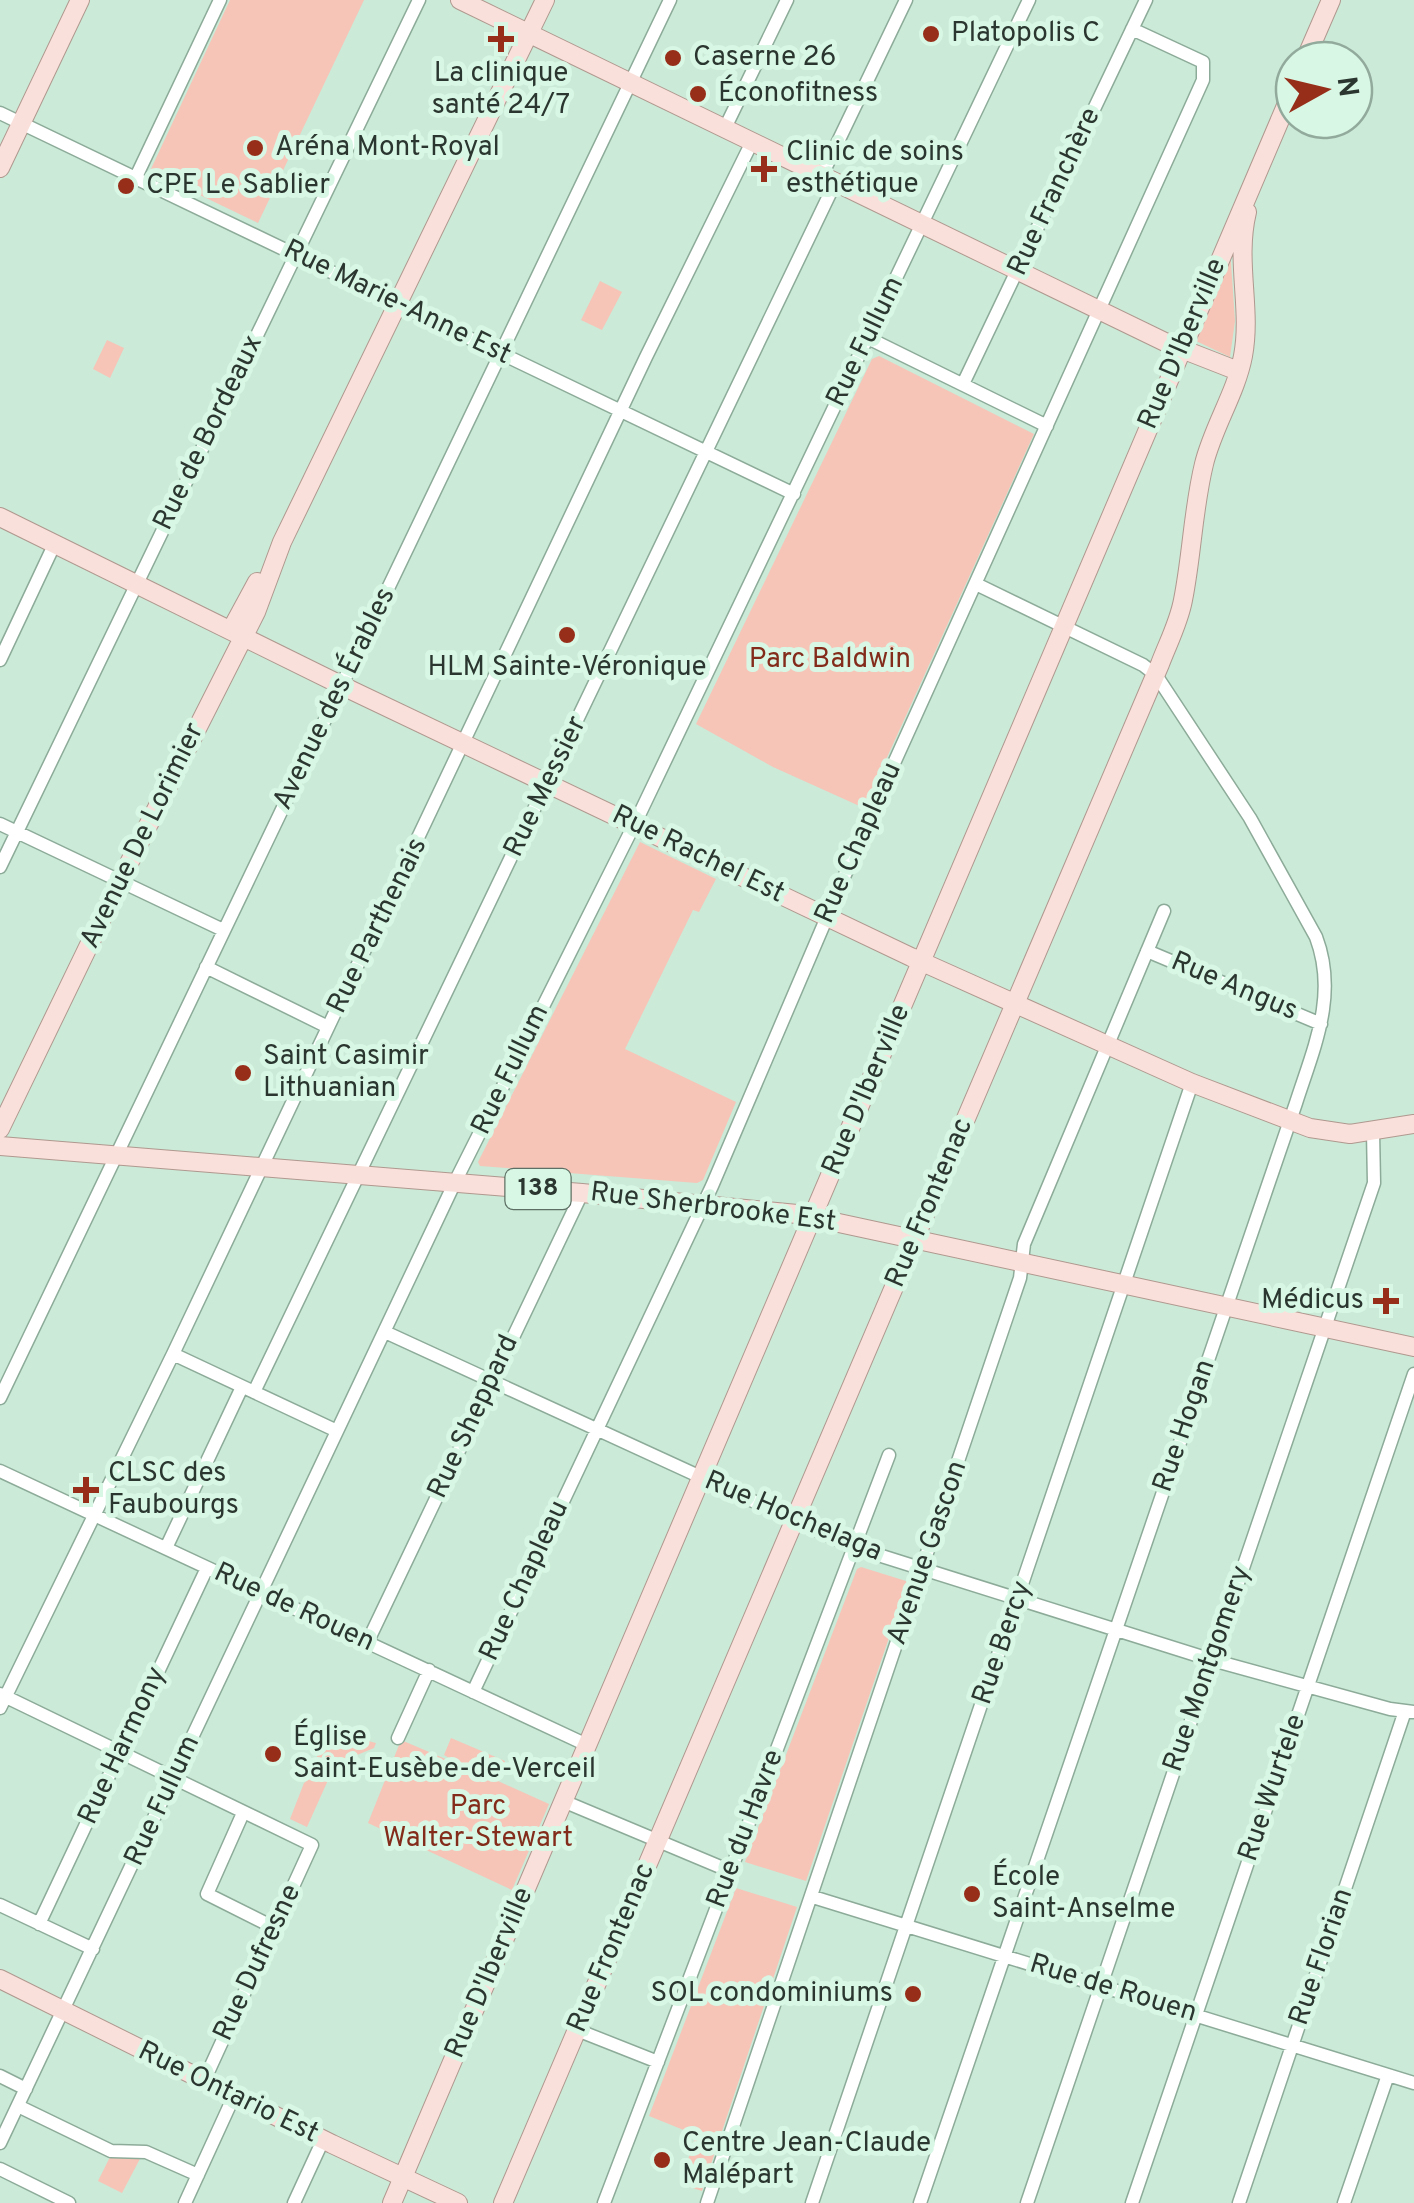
<svg xmlns="http://www.w3.org/2000/svg" width="1414" height="2203" font-family="Overpass,sans-serif">
  <rect width="100%" height="100%" fill="#cbead7"/>
  <!-- green -->
  <path fill="#f7c4b8" d="M230 0H364L258 223 150 171Z
    M1230 249 1235 321 1230 357 1194 340Z
    M600 281 622 292 602 330 581 320Z
    M107 340 124 348 110 378 93 369Z
    M879 356 1034 434 864 808 773 767 696 724 872 359Z
    M640 842 716 879 699 912 693 910 625 1049 736 1102 703 1180 697 1183 480 1166 478 1162Z
    M861 1567 906 1581 907 1585 806 1881 745 1862 857 1569Z
    M333 1732 376 1743 374 1748 340 1762 333 1769 307 1827 290 1819 304 1783 317 1773V1756Z
    M451 1738 505 1761 498 1781 549 1804 512 1890 368 1823 401 1740 462 1766 444 1755Z
    M736 1888 797 1907 702 2191 680 2184 696 2135 649 2116Z
    M113 2151 143 2153 122 2193 98 2181Z"/>
  <g fill="none" stroke-linecap="round" stroke-linejoin="round">
    <!-- minor casing -->
    <g stroke="#8dab99" stroke-width="15">
      <path id="minor" d="M0 113 794 494
        M725 128 787 0
        M822 175 906 0
        M136 177 220 0
        M868 338 1047 426
        M963 384 1146 0
        M0 660 55 543
        M0 824 223 930
        M0 867 419 0
        M1147 951 1321 1024
        M206 967 328 1027
        M385 1332 853 1547 1212 1660 1390 1709 1414 1712
        M173 1354 337 1431
        M254 1392 836 181
        M0 1398 670 0
        M0 1471 587 1745
        M166 1548 242 1387
        M368 1641 582 1193
        M473 1692 712 1186 871 814 1203 80V62L1132 29
        M0 1694 312 1845 204 2081
        M0 1708 173 1354 646 357 752 142
        M398 1738 429 1670
        M563 1801 730 1871
        M243 1813 207 1894 275 1928
        M813 1897 1414 2083
        M0 1905 93 1949
        M39 1924 207 1568
        M577 2030 658 2062
        M0 2076 26 2089
        M18 2106 111 2151 146 2152 198 2175
        M0 2143 455 1182 641 811 1029 0
        M0 2169 69 2203
        M185 2203 234 2096
        M294 2203 323 2140
        M604 2203 889 1455
        M707 2203 1020 1278 1024 1244 1164 911
        M812 2203 1192 1083
        M920 2203 1296 1103C1314 1047 1338 995 1316 937L1250 818 1156 675 1143 665 976 584
        M1027 2203 1374 1183 1373 1132
        M1132 2203 1414 1374
        M1239 2203 1405 1711
        M1344 2203 1388 2075"/>
    </g>
    <!-- major casing -->
    <g stroke="#af988f" stroke-width="20">
      <path id="major" d="M460 0 1169 344 1238 371
        M1305 60 1331 0
        M0 168 80 0
        M0 517 353 691 911 957 1192 1083 1310 1128 1350 1134 1414 1124
        M231 630 257 582
        M0 1129 120 881 256 612 282 542 545 0
        M0 1146 582 1193 797 1214 1414 1347
        M0 1979 332 2144 458 2203
        M392 2203 1294 87
        M503 2203 1160 664C1168 643 1179 622 1183 600 1192 555 1193 509 1204 464 1213 427 1236 393 1243 356 1252 308 1235 262 1247 212"/>
    </g>
    <!-- minor -->
    <use href="#minor" stroke="#fff" stroke-width="12"/>
    <!-- major -->
    <use href="#major" stroke="#fae0da" stroke-width="18"/>
  </g>
  <!-- markers -->
  <g fill="#972e1a" stroke="#d8f7e4" stroke-width="4">
    <circle cx="931" cy="34" r="10"/>
    <path d="M496 24h10v10h10v10h-10v10h-10v-10h-10v-10h10z"/>
    <circle cx="673" cy="58" r="10"/>
    <circle cx="698" cy="94" r="10"/>
    <circle cx="255" cy="148" r="10"/>
    <path d="M759 154h10v10h10v10h-10v10h-10v-10h-10v-10h10z"/>
    <circle cx="126" cy="186" r="10"/>
    <circle cx="567" cy="635" r="10"/>
    <circle cx="243" cy="1073" r="10"/>
    <path d="M1381 1286h10v10h10v10h-10v10h-10v-10h-10v-10h10z"/>
    <path d="M81 1475h10v10h10v10h-10v10h-10v-10h-10v-10h10z"/>
    <circle cx="273" cy="1754" r="10"/>
    <circle cx="972" cy="1894" r="10"/>
    <circle cx="913" cy="1994" r="10"/>
    <circle cx="662" cy="2160" r="10"/>
  </g>
  <g text-anchor="middle" dominant-baseline="central" stroke-width="10" stroke-linejoin="round" paint-order="stroke">
    <!-- shield labels -->
    <rect fill="#d8f7e4" stroke="#5e7065" stroke-width="2.5" x="505.5" y="1169" width="65" height="40" rx="8"/>
    <g font-size="25" font-weight="bold" fill="#2a362f">
      <text x="538" y="1189">138</text>
    </g>
    <!-- poi labels -->
    <g font-size="28" fill="#2a362f" stroke="#d8f7e4" text-anchor="start">
      <text x="951" y="34">Platopolis C</text>
      <text x="693" y="58">Caserne 26</text>
      <text x="501" y="74" text-anchor="middle">La clinique<tspan x="501" dy="32">santé 24/7</tspan></text>
      <text x="718" y="94">Éconofitness</text>
      <text x="275" y="148">Aréna Mont-Royal</text>
      <text x="786" y="153">Clinic de soins<tspan x="786" dy="32">esthétique</tspan></text>
      <text x="146" y="186">CPE Le Sablier</text>
      <text x="567" y="668" text-anchor="middle">HLM Sainte-Véronique</text>
      <text x="263" y="1057">Saint Casimir<tspan x="263" dy="32">Lithuanian</tspan></text>
      <text x="1364" y="1301" text-anchor="end">Médicus</text>
      <text x="108" y="1474">CLSC des<tspan x="108" dy="32">Faubourgs</tspan></text>
      <text x="293" y="1738">Église<tspan x="293" dy="32">Saint-Eusèbe-de-Verceil</tspan></text>
      <text x="992" y="1878">École<tspan x="992" dy="32">Saint-Anselme</tspan></text>
      <text x="893" y="1994" text-anchor="end">SOL condominiums</text>
      <text x="682" y="2144">Centre Jean-Claude<tspan x="682" dy="32">Malépart</tspan></text>
    </g>
    <!-- street labels -->
    <g font-size="28" fill="#2a362f" stroke="#d8f7e4">
      <text transform="translate(1055 192) rotate(-65)">Rue Franchère</text>
      <text transform="translate(397 303) rotate(26)">Rue Marie-Anne Est</text>
      <text transform="translate(866 342) rotate(-64)">Rue Fullum</text>
      <text transform="translate(1183 344) rotate(-67)">Rue D'Iberville</text>
      <text transform="translate(209 433) rotate(-64)">Rue de Bordeaux</text>
      <text transform="translate(335 699) rotate(-64)">Avenue des Érables</text>
      <text transform="translate(546 787) rotate(-64)">Rue Messier</text>
      <text transform="translate(143 836) rotate(-64)">Avenue De Lorimier</text>
      <text transform="translate(859 843) rotate(-66)">Rue Chapleau</text>
      <text transform="translate(698 855) rotate(26)">Rue Rachel Est</text>
      <text transform="translate(378 926) rotate(-64)">Rue Parthenais</text>
      <text transform="translate(1234 987) rotate(23)">Rue Angus</text>
      <text transform="translate(511 1070) rotate(-64)">Rue Fullum</text>
      <text transform="translate(867 1090) rotate(-67)">Rue D'Iberville</text>
      <text transform="translate(930 1203) rotate(-67)">Rue Frontenac</text>
      <text transform="translate(713 1208) rotate(7)">Rue Sherbrooke Est</text>
      <text transform="translate(474 1417) rotate(-65)">Rue Sheppard</text>
      <text transform="translate(1185 1426) rotate(-71)">Rue Hogan</text>
      <text transform="translate(793 1517) rotate(23)">Rue Hochelaga</text>
      <text transform="translate(928 1553) rotate(-71)">Avenue Gascon</text>
      <text transform="translate(525 1581) rotate(-65)">Rue Chapleau</text>
      <text transform="translate(294 1608) rotate(25)">Rue de Rouen</text>
      <text transform="translate(1003 1643) rotate(-71)">Rue Bercy</text>
      <text transform="translate(1208 1669) rotate(-71)">Rue Montgomery</text>
      <text transform="translate(123 1746) rotate(-65)">Rue Harmony</text>
      <text transform="translate(1273 1788) rotate(-71)">Rue Wurtele</text>
      <text transform="translate(163 1801) rotate(-65)">Rue Fullum</text>
      <text transform="translate(746 1829) rotate(-69)">Rue du Havre</text>
      <text transform="translate(612 1948) rotate(-67)">Rue Frontenac</text>
      <text transform="translate(1322 1957) rotate(-71)">Rue Florian</text>
      <text transform="translate(258 1963) rotate(-65)">Rue Dufresne</text>
      <text transform="translate(490 1973) rotate(-67)">Rue D'Iberville</text>
      <text transform="translate(1113 1989) rotate(17)">Rue de Rouen</text>
      <text transform="translate(228 2093) rotate(26)">Rue Ontario Est</text>
    </g>
    <!-- park labels -->
    <g font-size="28" fill="#842c1b" stroke="#d8f7e4">
      <text x="830" y="660">Parc Baldwin</text>
      <text x="478" y="1807">Parc<tspan x="478" dy="32">Walter-Stewart</tspan></text>
    </g>
  </g>
  <!-- north arrow -->
  <g transform="translate(1324 90) rotate(82)"><circle r="48" fill="#d8f7e4" stroke="#92aa9c" stroke-width="2.5"/>
  <path d="M0-8L18 38L0 25L-18 38Z" fill="#972e1a"/>
  <text y="-15" font-size="28" font-weight="bold" text-anchor="middle" fill="#2a362f">N</text>
  </g>
</svg>
